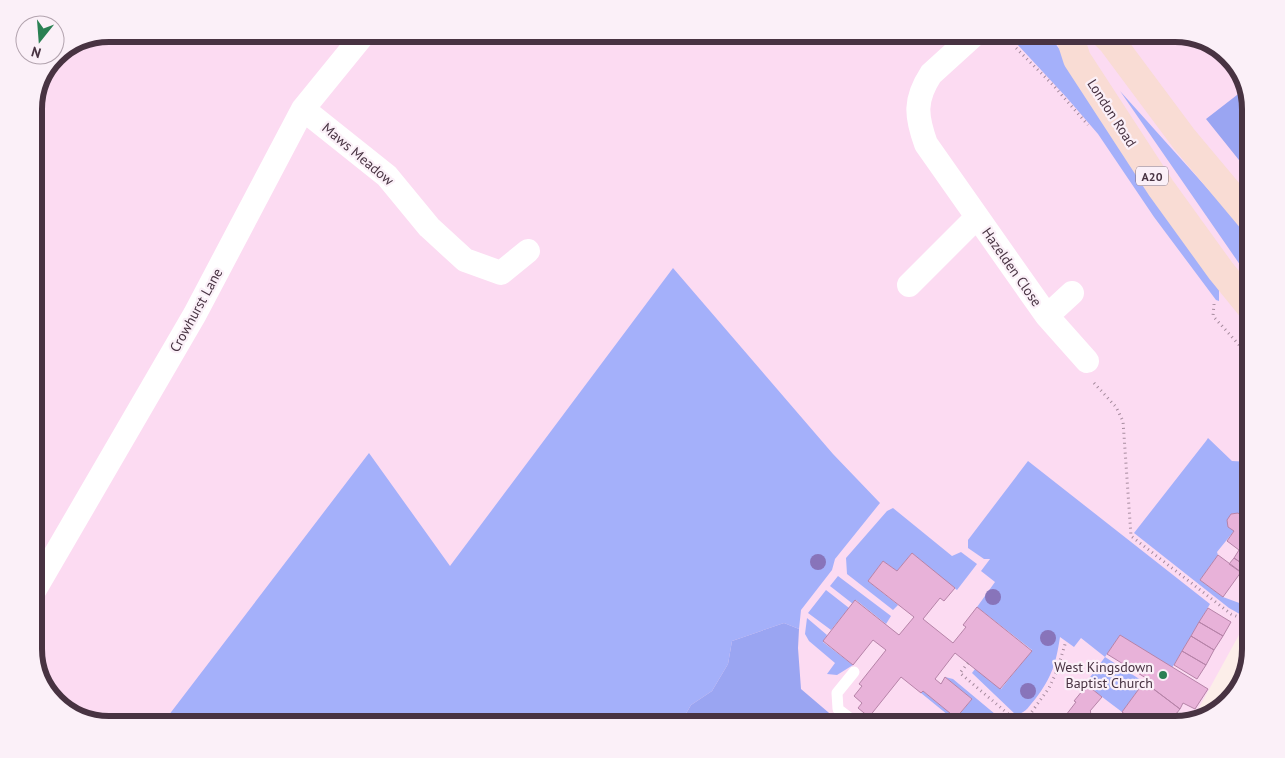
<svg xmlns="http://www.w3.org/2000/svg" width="1285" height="758" font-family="'PT Sans',sans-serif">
  <rect width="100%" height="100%" fill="#fcdbf2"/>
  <!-- green -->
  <path fill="#a4b0fa" d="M1017 34H1044L1052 39 1068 61 1219 289V301L1216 300 1154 217 1098 134 1067 98 1017 44 1016 41Z
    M1120 91 1251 237V270L1245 272Z
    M673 268 833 454 880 503 835 559 832 570 801 610 799 629 784 623 732 641 728 664 712 691 691 705 680 724H162L369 453 450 566Z
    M1208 438 1232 461 1251 462V473L1239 494C1252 501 1251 510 1251 523L1238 513 1231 514 1228 526 1234 531 1217 552 1218 555 1200 580 1223 597 1242 604 1251 603V613L1245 617 1229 608 1134 533 1206 441Z
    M1028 461 1210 604 1172 668 1120 635 1105 657 1144 682 1122 712 1085 684 1105 657 1081 638 1074 647 1060 637C1056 663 1052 677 1036 698 1029 706 1027 712 1016 715L972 673 975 669 1001 689 1032 650 977 607 995 582 981 571 990 559H984L968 548V540Z
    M893 508 952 556 961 552 977 564 957 590 912 553 897 571 883 561 868 581 898 605 893 610 847 574 846 558 887 511Z
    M838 576 891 616 886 624 856 600 853 604 830 586Z
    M826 590 849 608 831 630 808 613Z
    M807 618 827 635 823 642 853 665 837 675 827 674 835 663 809 641 805 634Z
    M945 677 953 679 1007 724H959L921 693 923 691 956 718 972 699Z"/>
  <!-- forest -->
  <path fill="#9aa5f2" d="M1246 88 1251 105V175L1206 119Z
    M784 623 799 629 798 648 801 689 842 724H680L691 705 712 691 728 664 732 641Z"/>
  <!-- building -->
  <path fill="#e8b2d9" stroke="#b683a8" d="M1251 473V492L1243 487Z
    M1238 513 1251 523V559L1227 541 1234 531 1228 527 1227 520 1231 514Z
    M1239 550 1251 559V568L1250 569 1234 558Z
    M912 553 955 588 944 601 940 598 923 619 953 643 966 627 963 625 977 607 1032 651 1000 689 955 653 935 679 941 684 945 677 972 699 956 718 923 691 921 693 901 677 869 717 858 708 862 703 854 696 862 686 859 684 886 650 873 640 853 665 823 641 855 600 899 635 914 617 868 581 883 561 897 571Z
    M1218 555 1241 572 1223 597 1200 580Z
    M1234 558 1250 569 1246 576 1229 564Z
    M1208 608 1231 622 1223 636 1199 622Z
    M1199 622 1223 636 1214 650 1191 636Z
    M1120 635 1208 689 1195 709 1183 703 1180 709 1151 687 1154 683 1107 654Z
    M1191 636 1214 650 1206 665 1182 651Z
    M1182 651 1206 665 1197 679 1174 665Z
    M1144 682 1180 709 1168 724H1138L1122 712Z
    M1087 685 1102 697 1090 711 1091 712 1081 724H1062L1067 717 1066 715 1076 702 1074 701Z"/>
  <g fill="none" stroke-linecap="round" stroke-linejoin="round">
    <!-- path -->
    <path stroke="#a58a9d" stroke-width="3" stroke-dasharray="1 4" stroke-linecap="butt" d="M1013 34 1014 46 1053 85 1088 125
      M996 41 1013 38
      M1214 304 1213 316 1251 358
      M1094 383 1116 407 1123 421 1131 536 1231 614 1243 619
      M968 663 960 673 1020 724
      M1023 724 1049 688 1057 671 1066 641"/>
    <!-- lane -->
    <path stroke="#fff" stroke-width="11" d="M854 672 837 693 838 709 851 719 865 724
      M865 724 887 721 898 724
      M1104 724 1118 723 1122 724"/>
    <!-- street -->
    <path stroke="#fff" stroke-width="24" d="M975 34 931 74C914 100 916 116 926 144L1030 292 1047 316 1087 361
      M303 109 387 176 429 227 465 260 501 273 528 251
      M909 285 977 217
      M1047 316 1072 293
      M34 591 195 314 303 109 364 34"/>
    <!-- secondary -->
    <path stroke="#fceee9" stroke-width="28" d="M1211 715 1251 642"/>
    <!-- primary -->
    <path stroke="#f9dcd4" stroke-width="28" d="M1069 34 1077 59 1161 188 1221 271 1251 308
      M1104 34 1111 41 1184 139 1251 219"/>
  </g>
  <!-- trees -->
  <g fill="#8874ba">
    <circle cx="818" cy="562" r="8"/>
    <circle cx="993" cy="597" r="8"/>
    <circle cx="1048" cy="638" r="8"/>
    <circle cx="1028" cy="691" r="8"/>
  </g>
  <!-- markers -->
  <circle fill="#2a8053" stroke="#fbf0f8" stroke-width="2" cx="1163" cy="675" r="5"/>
  <g text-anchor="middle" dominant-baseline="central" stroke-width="4.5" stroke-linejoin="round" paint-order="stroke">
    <!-- shield labels -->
    <rect fill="#fbf0f8" stroke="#7e6c79" stroke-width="1" x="1136" y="166.5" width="32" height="19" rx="4"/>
    <g font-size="12" font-weight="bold" fill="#483342">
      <text x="1152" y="176">A20</text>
    </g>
    <!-- street labels -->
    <g font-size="14" fill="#483342" stroke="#fbf0f8">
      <text transform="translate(1112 113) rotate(57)">London Road</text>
      <text transform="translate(358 154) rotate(40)">Maws Meadow</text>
      <text transform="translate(1012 267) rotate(55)">Hazelden Close</text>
      <text transform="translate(196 310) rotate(-61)">Crowhurst Lane</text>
    </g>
    <!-- poi labels -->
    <g font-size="14" fill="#483342" stroke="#fbf0f8" text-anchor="end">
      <text x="1153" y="667">West Kingsdown<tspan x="1153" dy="16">Baptist Church</tspan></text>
    </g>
  </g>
  <!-- crop -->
  <path d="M0 0H1285V758H0ZM109 42H1175A67 67 0 0 1 1242 109V649A67 67 0 0 1 1175 716H109A67 67 0 0 1 42 649V109A67 67 0 0 1 109 42Z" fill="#fbf0f8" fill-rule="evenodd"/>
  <path fill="none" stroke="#483342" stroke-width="6" d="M109 42H1175A67 67 0 0 1 1242 109V649A67 67 0 0 1 1175 716H109A67 67 0 0 1 42 649V109A67 67 0 0 1 109 42Z"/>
  <!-- north arrow -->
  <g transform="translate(40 40) rotate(197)"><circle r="24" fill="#fbf0f8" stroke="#b3a4af"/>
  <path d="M0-4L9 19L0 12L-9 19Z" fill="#2a8053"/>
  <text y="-8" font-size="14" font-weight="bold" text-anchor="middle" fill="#483342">N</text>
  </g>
</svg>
